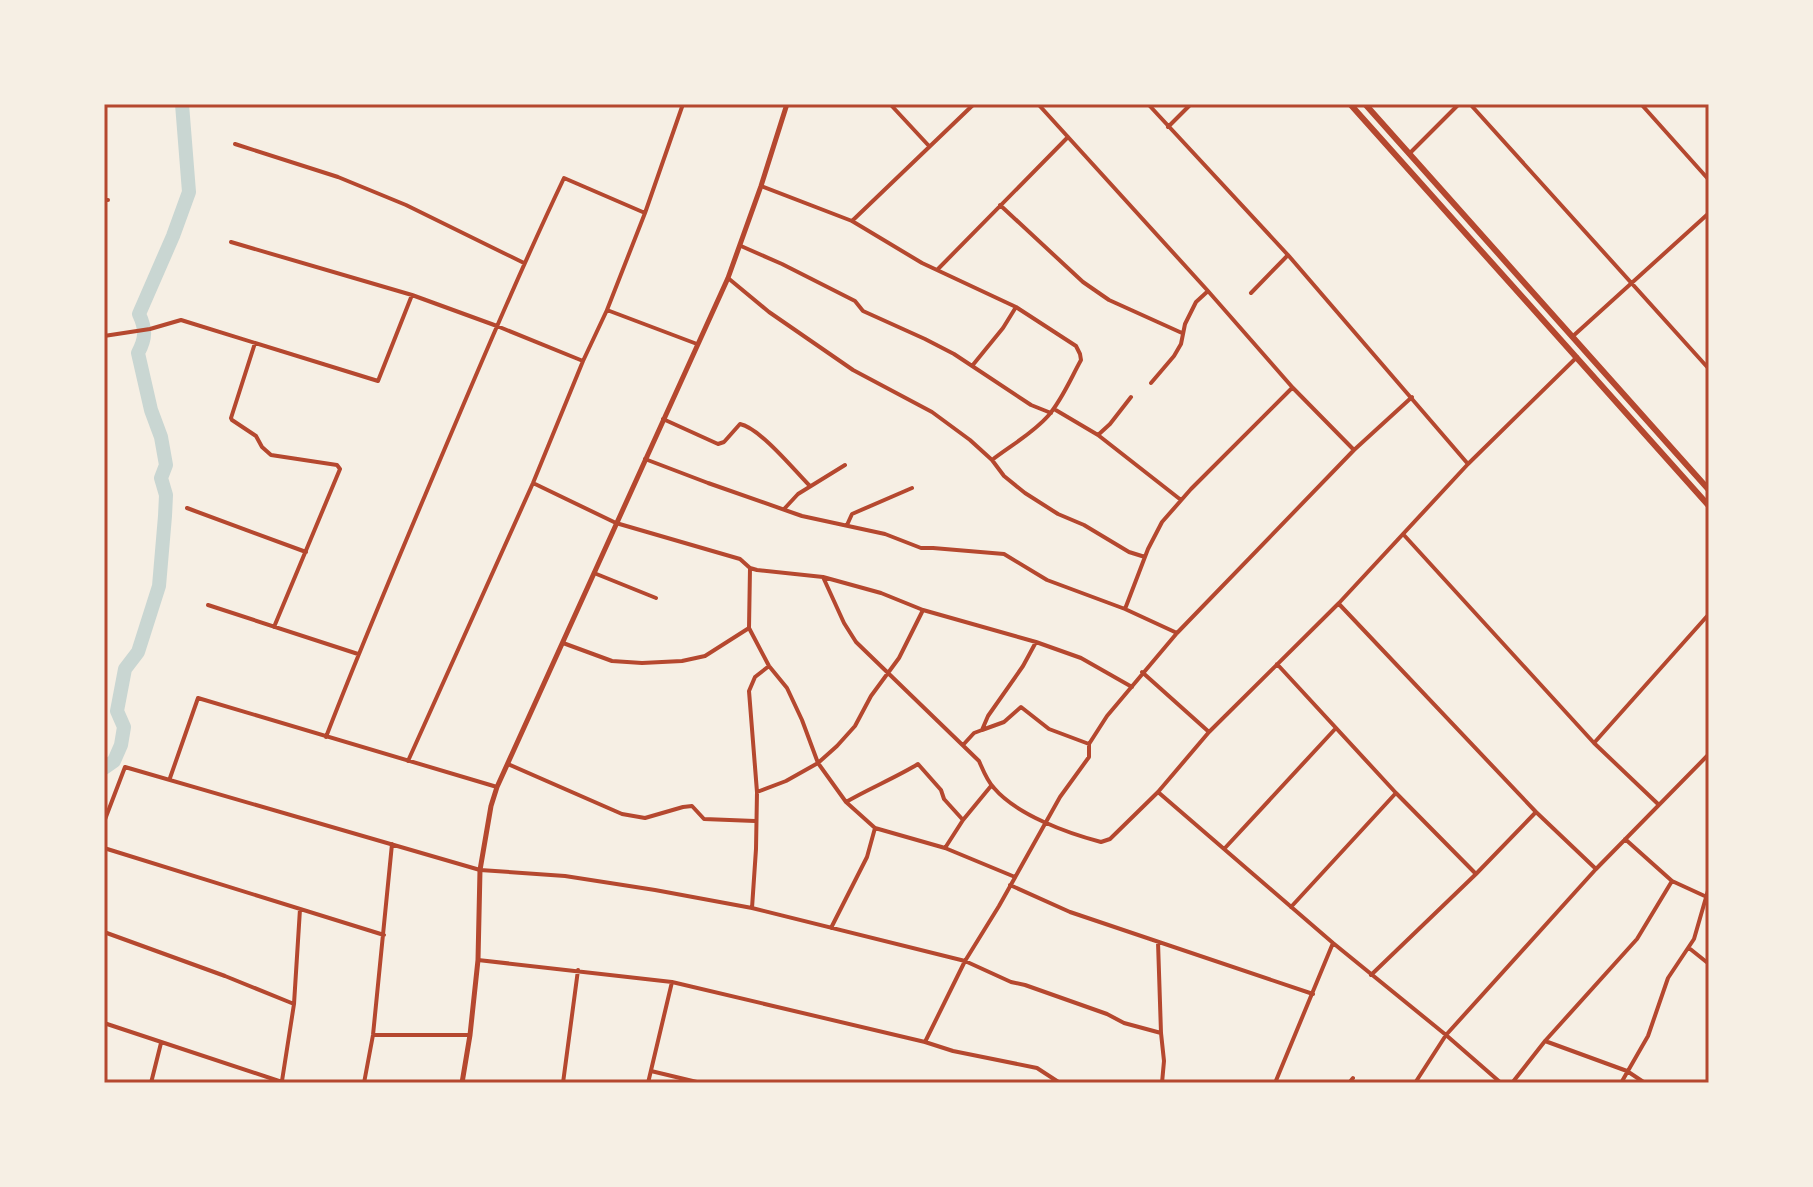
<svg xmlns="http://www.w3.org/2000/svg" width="1813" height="1187" font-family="Commissioner,sans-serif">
  <rect width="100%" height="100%" fill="#f6efe4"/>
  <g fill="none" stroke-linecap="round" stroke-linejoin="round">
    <!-- river -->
    <path stroke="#c9d6d2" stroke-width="14" d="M104 768 114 761 121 745 124 727 117 711 125 669 138 652 159 586 165 516 166 495 161 478 166 465 161 437 151 410 138 353C146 338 146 329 139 314L173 236 189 192 182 104"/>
    <!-- minor -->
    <path stroke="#b5482f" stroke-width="4" d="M890 104 929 146
      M1038 104 1208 291 1293 388 1354 450
      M1148 104 1288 255 1468 464
      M1470 104 1709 369
      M1641 104 1709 180
      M1168 127 1191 104
      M235 144 338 177 406 205 524 263
      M1409 154 1459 104
      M761 186 852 221 922 263 1016 307 1076 346 1080 354 1081 360C1071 378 1062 400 1048 416 1032 434 1010 446 992 460
      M104 200H108
      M1000 205 1083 282 1109 300 1182 333
      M852 221 974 104
      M231 242 412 295 497 326 583 361
      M741 246 782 264 855 301 863 311 925 339 954 354 1031 405 1051 413
      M938 269 1068 137
      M728 278 769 312 853 370 932 412 970 440 992 460 1004 476 1025 493 1058 514 1084 525 1129 552 1145 557
      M1251 293 1288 255
      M607 310 697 344
      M104 336 150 329 181 320 378 381 412 295
      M1572 337 1709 213
      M255 343 231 418 232 420 256 436 262 447 271 455 337 465 340 469 274 627
      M972 366 1003 328 1016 307
      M1151 383 1174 356 1181 344 1185 324 1196 302 1208 291
      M1054 409 1098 435 1181 500
      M663 419 718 444 724 442 740 424C760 428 795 471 810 486
      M1098 435 1110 424 1131 397
      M645 459 708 483 802 516 885 534 921 548H933L1004 554 1047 580 1125 609 1177 633
      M533 483 616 523 740 559 750 568 757 570 823 577 881 593 923 610 1036 642 1081 658 1132 687
      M187 508 306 552
      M785 508 798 494 845 465
      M847 525 852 514 912 488
      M1403 534 1594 743 1658 804
      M750 568 749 628 769 666 787 688 802 720 818 763 846 802 875 828 945 848 1015 877
      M594 573 656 598
      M823 577 844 623 856 642 979 761C983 770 987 781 994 788 1017 815 1067 833 1101 842L1110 839 1158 792 1209 732 1339 603 1468 464 1577 357
      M1339 604 1536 812 1596 869
      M208 605 358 654
      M1125 609 1148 549 1162 522 1191 489 1292 388
      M563 643 612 661 642 663 682 661 705 656 749 628
      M1277 664 1396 793 1476 874
      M1142 672 1209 732
      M982 730 1004 722 1021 707 1049 729 1089 744
      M326 737C361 646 399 557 437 467 478 370 519 273 564 178L645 213
      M1594 743 1709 614
      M963 745 974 733 982 730 988 716 1023 666 1036 642
      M408 761 533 483 583 361 607 310 645 213 683 104
      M508 764 622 814 645 818 683 807 692 806 704 819 755 821
      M170 778 198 698 497 787
      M757 792 786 781 818 763 837 746 855 726 871 696 899 658 923 610
      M1158 792 1333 943 1446 1035 1501 1083
      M846 802C870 788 895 778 918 764L941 790 944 799 963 820
      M104 822 125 767 480 870 565 876 655 890 752 908 965 961 1011 982 1025 985 1107 1014 1124 1023 1161 1033
      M1625 839 1672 881 1709 898
      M104 848 384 935
      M945 848 963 820 991 786
      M1225 848 1336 728
      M1010 885 1070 912 1313 994
      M1291 907 1395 794
      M752 908 756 849 757 792 749 691 755 677 769 666
      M831 928 867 857 875 828
      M104 932 225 976 294 1004
      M1158 942 1161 1033 1164 1061 1162 1083
      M1689 948 1709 964
      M478 960 672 982 925 1042 953 1051 1037 1068 1060 1083
      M1371 975 1476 874 1536 812
      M104 1023 285 1083
      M373 1035H470
      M1545 1041 1627 1071 1645 1083
      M925 1042 965 961 999 906 1060 797 1089 757V744L1107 716 1177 633 1354 450 1412 397
      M651 1071 701 1083
      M282 1081 294 1004 300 909
      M151 1083 161 1043
      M364 1083 373 1035 392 844
      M563 1083 578 970
      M648 1083 672 982
      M1275 1083 1333 943
      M1349 1083 1353 1078
      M1415 1083 1446 1035 1596 869 1709 754
      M1512 1083 1545 1041 1637 939 1672 881
      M1621 1083 1648 1036 1668 978 1694 939 1709 887"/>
    <!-- tertiary -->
    <path stroke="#b5482f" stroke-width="5" d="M462 1083 470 1035 478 960 480 870 491 806 497 787 728 278 761 186 787 104"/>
    <!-- trunk -->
    <path stroke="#b5482f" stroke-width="6" d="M1350 104 1709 506
      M1365 104 1709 490"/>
  </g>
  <!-- border -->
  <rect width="1813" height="1187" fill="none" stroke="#f6efe4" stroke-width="212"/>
  <rect x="106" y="106" width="1601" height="975" fill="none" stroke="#b5482f" stroke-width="3"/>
</svg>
